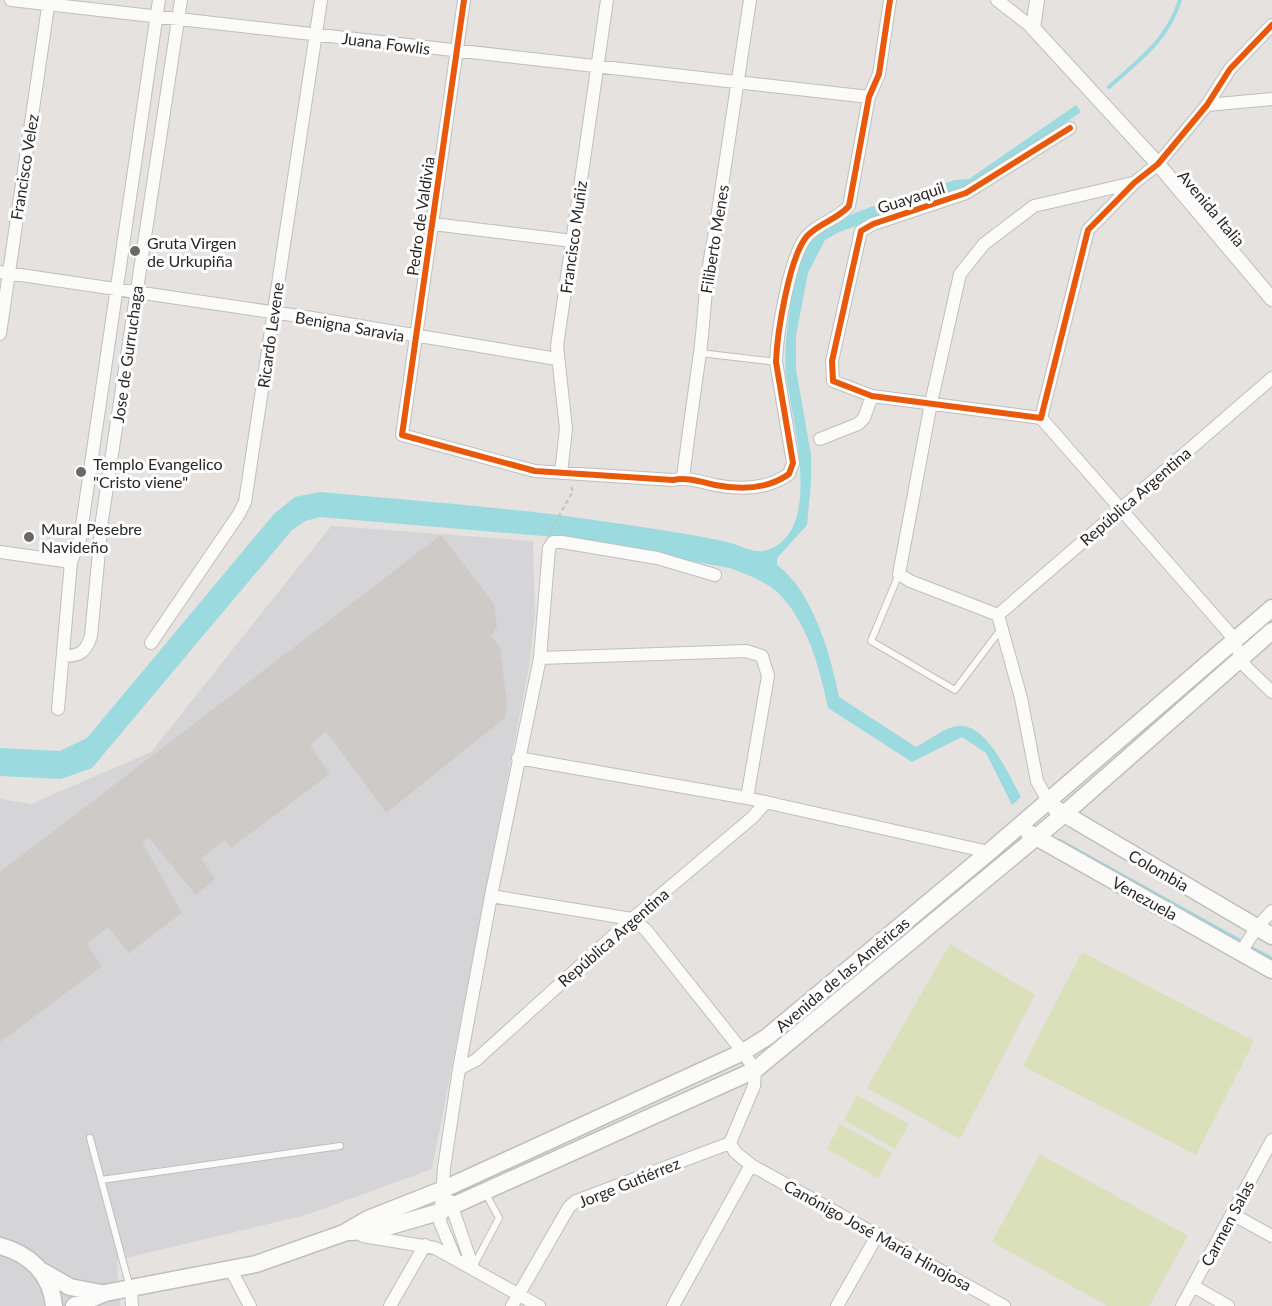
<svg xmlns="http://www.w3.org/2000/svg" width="1272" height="1306" font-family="Lato,sans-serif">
  <rect width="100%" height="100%" fill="#e6e2df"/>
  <!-- industrial -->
  <path fill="#d5d4d6" d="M331 526 533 541 535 616 529 667 432 1169 306 1215 117 1260 120 1306H0V799L31 804 151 752Z"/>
  <!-- pitch -->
  <path fill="#d9e0ba" d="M950 944 1035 995 960 1139 867 1088Z
    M1082 952 1254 1041 1196 1155 1023 1066Z
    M857 1095 909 1124 895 1149 844 1120Z
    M840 1124 892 1153 878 1178 827 1149Z
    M1040 1154 1188 1236 1149 1306H1108L992 1242Z"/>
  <!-- water -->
  <path fill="#9bdadf" d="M1076 105 1081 112 971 187 839 232 825 240 808 273 796 336V369L811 455V483L807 525 777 558V565C813 591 831 656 839 697L916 747C928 741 945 727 958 726 986 722 1010 777 1021 797L1012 805 986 753 962 737 912 762 828 708C820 670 809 627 782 597 769 582 748 575 730 568L555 537 320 517 305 521 292 530 92 768 61 779 0 776V748L60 751 87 738 274 514 295 497 320 492C414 501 508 507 601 521 643 527 686 533 727 542 738 544 751 553 763 551 827 537 791 417 786 375 782 346 794 255 815 235 839 213 921 191 955 180L969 179Z"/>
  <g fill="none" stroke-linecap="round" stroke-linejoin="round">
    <!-- stream -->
    <path stroke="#9bdadf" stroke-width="4" d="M1109 87C1140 59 1167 41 1180 0
      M1060 841 1242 942
      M1250 947 1272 959"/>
  </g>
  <!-- building -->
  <path fill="#cdcac8" d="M441 535 494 604 497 626 491 637 500 647 507 704 505 718 386 813 326 731 310 746 330 774 231 848 224 840 201 859 215 879 196 895 149 838 142 842 182 913 129 953 108 927 86 944 102 966 0 1042V872Z"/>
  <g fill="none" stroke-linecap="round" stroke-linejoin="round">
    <!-- service casing -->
    <g stroke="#c0bfbf" stroke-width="8">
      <path id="service" d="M700 353 776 362
        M899 574 871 641 955 690 1001 629
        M90 1138 130 1288
        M101 1180 340 1146
        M473 1267 499 1218 486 1194"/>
    </g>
    <!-- minor casing -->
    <g stroke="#c0bfbf" stroke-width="14">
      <path id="minor" d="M11 0 869 97
        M464 0 402 435 535 471 673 480C688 477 701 482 715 485 741 490 768 489 789 474L793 463 776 362C777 334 789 257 807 236 819 223 838 219 849 206L869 97 879 74 890 0
        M997 0 1033 28
        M1207 105 1272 99
        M1070 128 966 193 873 224 861 231 832 361 833 381 872 396 1041 418 1088 230 1134 183 1158 164 1207 105 1230 69 1272 25
        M433 224 573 241
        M0 272 312 318 557 359
        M0 334 49 0
        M1041 418 1230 634 1246 667 1272 692
        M820 439 858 424 864 418 872 396
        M561 473 566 429 557 346 607 0
        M683 478C688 436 694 395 700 353 705 314 705 276 714 238L750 0
        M0 552 71 562
        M998 615 1272 378
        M151 643 239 514 245 502 321 0
        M64 656C80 656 86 652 91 636L102 520 181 0
        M540 658 746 651 762 656 768 676 747 798
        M58 709 71 562 80 539 159 0
        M518 758 747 798 989 852
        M1048 801 1037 781 1021 698 998 615 910 581 899 574 931 403 960 274 984 244 1034 206 1133 183
        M491 896 632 919 646 930 743 1052 755 1070 754 1086 730 1143 735 1152 751 1165 673 1306
        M1241 952 1257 927 1272 911
        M459 1069 476 1060 632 919 753 817 766 802
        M751 1165 1004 1306
        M450 1201 473 1268
        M1232 1214 1272 1236
        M363 1236 435 1248 539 1306
        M455 1258 440 1222 444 1168 459 1069 491 896 540 658 549 548 553 542H562L657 558 715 575
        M231 1270 250 1306
        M1193 1286 1228 1306
        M131 1290 132 1306
        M390 1306 425 1245
        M512 1306 569 1207 576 1201 730 1143
        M837 1306 878 1234
        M1182 1306 1272 1140"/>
    </g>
    <!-- tertiary casing -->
    <g stroke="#c0bfbf" stroke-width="16">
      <path id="tertiary" d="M1037 0 1033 28 1158 164 1272 299"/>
    </g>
    <!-- secondary casing -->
    <g stroke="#c0bfbf" stroke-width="19">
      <path id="secondary" d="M1056 809 1272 936
        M1029 833 1272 970
        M351 1232 377 1230 439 1212 755 1070 1063 815 1272 631
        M0 1246C30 1254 51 1274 54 1306
        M42 1271 70 1287 101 1293
        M74 1306 105 1293 256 1264 344 1233 368 1219 444 1189 743 1052 767 1037 989 852 1272 608"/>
    </g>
    <!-- path -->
    <path stroke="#c4c4c3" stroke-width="2" stroke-dasharray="4.5 3" stroke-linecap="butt" d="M551 530 573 491 571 486"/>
    <!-- service -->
    <use href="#service" stroke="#fbfbfa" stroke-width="6"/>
    <!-- minor -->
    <use href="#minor" stroke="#fbfbfa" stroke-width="12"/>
    <!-- tertiary -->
    <use href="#tertiary" stroke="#fbfbfa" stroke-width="14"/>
    <!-- secondary -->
    <use href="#secondary" stroke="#fbfbfa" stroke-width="16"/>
    <!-- cycleway casing -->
    <g stroke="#fff" stroke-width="10">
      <path id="cycleway" d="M464 0 402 435 535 471 673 480C688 477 701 482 715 485 741 490 768 489 789 474L793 463 776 362C777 334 789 257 807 236 819 223 838 219 849 206L869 97 879 74 890 0
        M1070 128 966 193 873 224 861 231 832 361 833 381 872 396 1041 418 1088 230 1134 183 1158 164 1207 105 1230 69 1272 25"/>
    </g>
    <!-- cycleway -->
    <use href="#cycleway" stroke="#e8590c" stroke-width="6"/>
  </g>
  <!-- markers -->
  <g fill="#6a6968" stroke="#fff" stroke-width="2">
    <circle cx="135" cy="251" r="6"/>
    <circle cx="81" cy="472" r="6"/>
    <circle cx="29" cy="537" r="6"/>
  </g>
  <g text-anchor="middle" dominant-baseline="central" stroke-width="6" stroke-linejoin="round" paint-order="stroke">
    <!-- street labels -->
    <g font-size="16" fill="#282828" stroke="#fff">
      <text transform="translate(386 43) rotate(7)">Juana Fowlis</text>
      <text transform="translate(24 167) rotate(-81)">Francisco Velez</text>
      <text transform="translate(911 197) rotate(-18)">Guayaquil</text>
      <text transform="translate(1212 208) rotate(50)">Avenida Italia</text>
      <text transform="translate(420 216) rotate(-82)">Pedro de Valdivia</text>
      <text transform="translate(573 237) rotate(-82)">Francisco Muñiz</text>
      <text transform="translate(714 239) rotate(-81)">Filiberto Menes</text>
      <text transform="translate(350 326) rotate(10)">Benigna Saravia</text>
      <text transform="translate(270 335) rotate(-82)">Ricardo Levene</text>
      <text transform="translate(127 354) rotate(-82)">Jose de Gurruchaga</text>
      <text transform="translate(1135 496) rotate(-41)">República Argentina</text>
      <text transform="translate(1159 870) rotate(30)">Colombia</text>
      <text transform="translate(1145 898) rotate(29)">Venezuela</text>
      <text transform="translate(613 937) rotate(-41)">República Argentina</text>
      <text transform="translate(842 974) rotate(-40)">Avenida de las Américas</text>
      <text transform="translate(629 1182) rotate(-22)">Jorge Gutiérrez</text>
      <text transform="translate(1227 1223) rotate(-62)">Carmen Salas</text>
      <text transform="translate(878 1235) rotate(29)">Canónigo José María Hinojosa</text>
    </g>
    <!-- poi labels -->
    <g font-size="16" fill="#282828" stroke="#fff" text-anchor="start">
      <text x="147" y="242">Gruta Virgen<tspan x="147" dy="18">de Urkupiña</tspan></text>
      <text x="93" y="463">Templo Evangelico<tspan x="93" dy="18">"Cristo viene"</tspan></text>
      <text x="41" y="528">Mural Pesebre<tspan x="41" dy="18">Navideño</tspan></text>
    </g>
  </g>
</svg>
